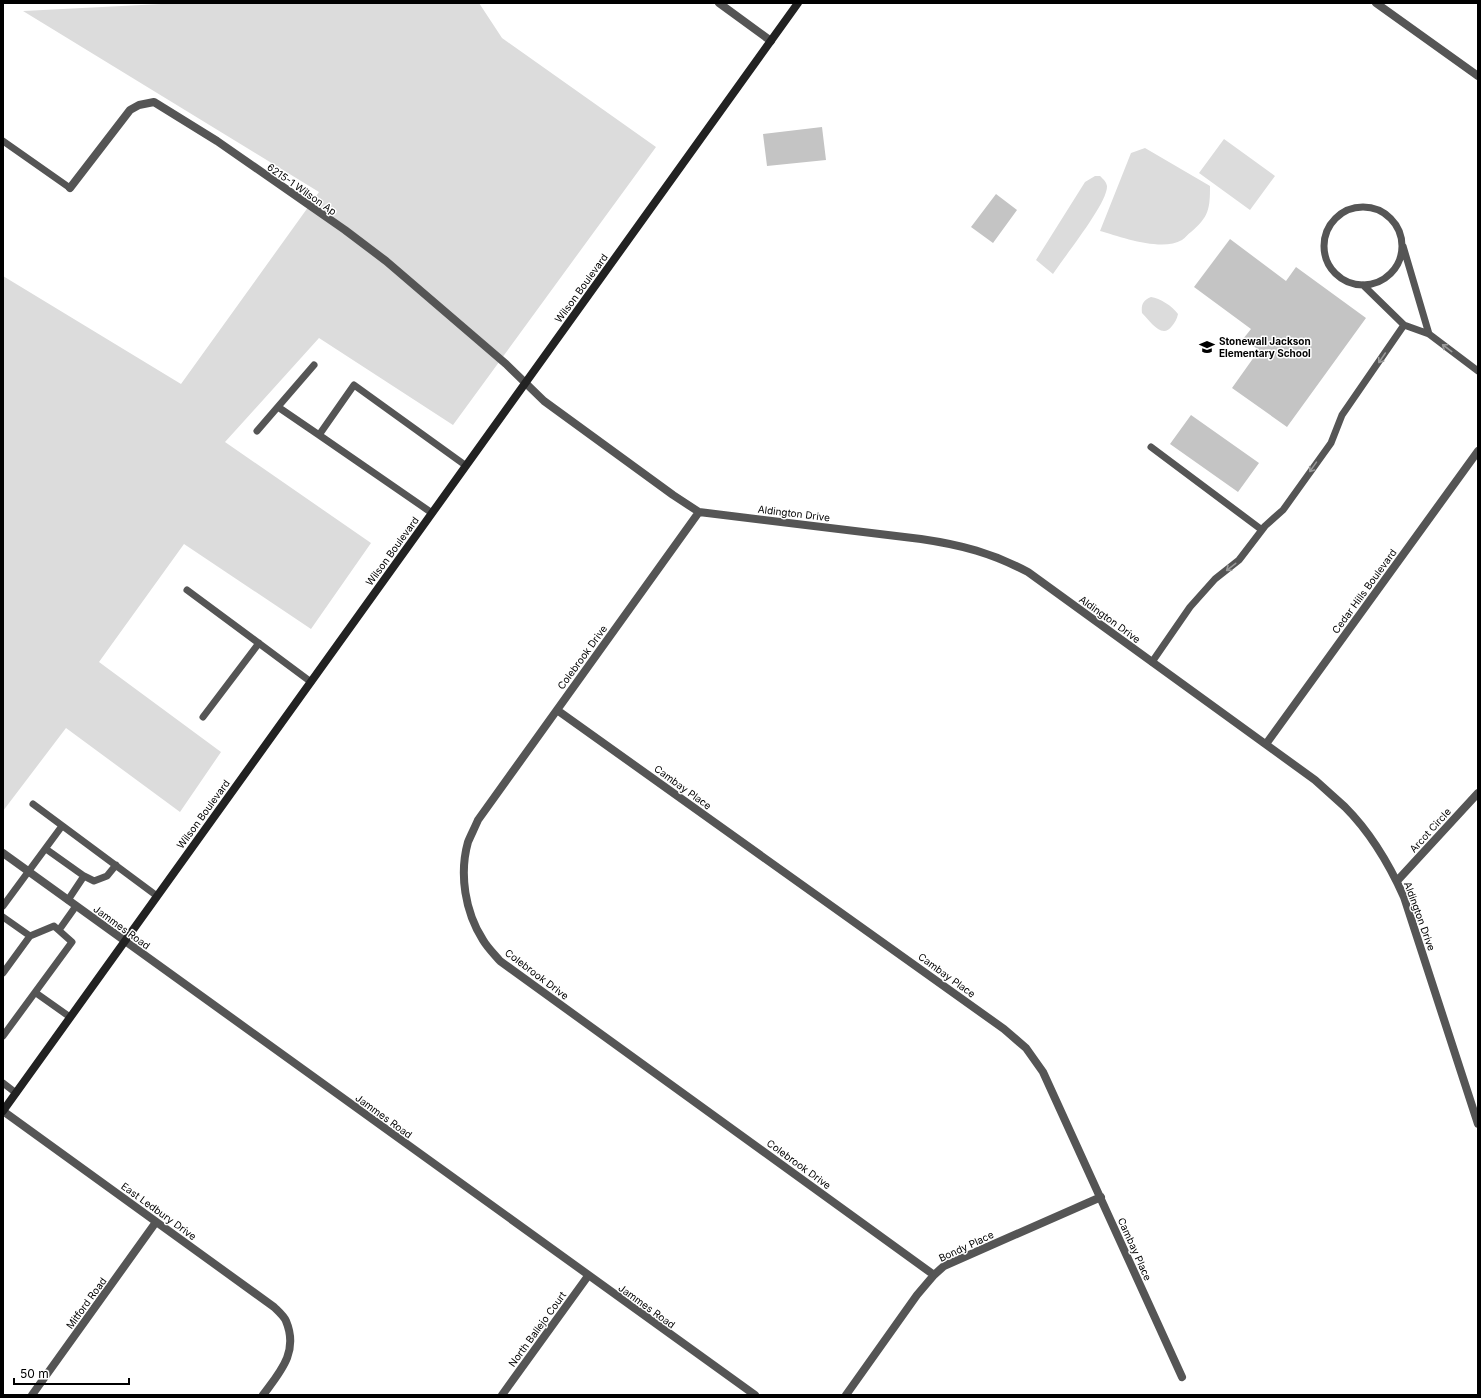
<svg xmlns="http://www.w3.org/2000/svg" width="1481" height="1398" font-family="Inter,sans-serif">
  <rect width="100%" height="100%" fill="#fff"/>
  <!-- green -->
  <path fill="#dcdcdc" d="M181 3H479L502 38 656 147 453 425 319 338 225 442 371 543 311 629 184 544 99 662 221 752 180 812 66 728 3 811V276L181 384 319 192 23 11Z
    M1224 139 1275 176 1250 210 1199 173Z
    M1145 148 1210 186C1210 208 1209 217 1191 232 1188 234 1185 238 1182 240 1162 252 1121 237 1100 231L1131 153Z
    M1095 176H1100C1103 179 1106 181 1107 186 1108 203 1064 257 1053 274L1036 260 1085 182Z
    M1151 297C1160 298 1172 306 1178 314 1177 319 1175 322 1172 326 1162 340 1150 321 1142 313 1141 305 1143 300 1151 297Z"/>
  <!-- building -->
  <path fill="#c4c4c4" d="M822 127 826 160 767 166 763 134Z
    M996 194 1017 210 993 243 971 227Z
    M1230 239 1286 281 1296 267 1366 318 1287 427 1232 388 1259 350 1243 339 1251 329 1194 287Z
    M1191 415 1259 463 1238 492 1170 444Z"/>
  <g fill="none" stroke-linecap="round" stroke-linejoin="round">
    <!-- service -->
    <path stroke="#555" stroke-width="7" d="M3 141 70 188
      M1324 246a39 39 0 1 1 78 0a39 39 0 1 1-78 0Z
      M1403 246 1429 334
      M1363 285 1404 325 1429 334 1478 371
      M278 407 319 435
      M257 431 314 365
      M1151 447 1262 530
      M432 513 319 435 354 385 465 465
      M187 590 311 682
      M1152 662 1190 607 1215 579 1239 560 1265 526 1283 510 1331 443 1342 415 1404 325
      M203 717 259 643
      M33 804 157 896
      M46 849 84 876 68 900
      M84 876 94 881 107 876 116 865
      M3 906 62 826
      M3 917 30 936 3 973
      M59 930 76 906
      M36 993 70 1017
      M3 1036 72 942 54 926 30 936
      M3 1083 16 1093"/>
    <!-- minor -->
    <path stroke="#555" stroke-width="8" d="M719 3 771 41
      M1376 3 1478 76
      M70 188 130 110 139 105 154 102 217 141 345 230 386 261 506 364 544 401 673 495 699 512 921 539C962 545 992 553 1028 572L1315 780C1325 789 1335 798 1345 807 1369 831 1390 866 1404 897L1478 1124
      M699 512 478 820C475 827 471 835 468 842 459 874 465 912 483 940 487 947 494 954 500 961L934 1275
      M557 710 1004 1029 1026 1048 1043 1072 1182 1377
      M1266 744 1478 451
      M1397 881 1478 793
      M3 1111 274 1307C278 1311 284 1316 286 1321 299 1352 280 1372 263 1395
      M32 1395 156 1222
      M502 1395 588 1276
      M846 1395 917 1295 934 1275 944 1266 1101 1197"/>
    <!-- tertiary -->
    <path stroke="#555" stroke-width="8" d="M3 853 755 1395"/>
    <!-- secondary -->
    <path stroke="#222" stroke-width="8" d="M3 1111 798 3"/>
  </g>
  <!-- one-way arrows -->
  <defs><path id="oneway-shaft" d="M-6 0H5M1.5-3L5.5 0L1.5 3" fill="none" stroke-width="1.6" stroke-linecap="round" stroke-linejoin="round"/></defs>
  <g stroke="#999">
    <use href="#oneway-shaft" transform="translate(1447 348) rotate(-143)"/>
    <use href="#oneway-shaft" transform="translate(1382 358) rotate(124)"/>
    <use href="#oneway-shaft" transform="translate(1313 467) rotate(125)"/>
    <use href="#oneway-shaft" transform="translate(1231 567) rotate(142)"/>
  </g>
  <!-- icons -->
  <defs>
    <g id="school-bare" transform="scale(1.2)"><path d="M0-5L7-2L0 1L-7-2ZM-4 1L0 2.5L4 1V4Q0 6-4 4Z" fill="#000" stroke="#fff" stroke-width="2.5" paint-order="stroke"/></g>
  </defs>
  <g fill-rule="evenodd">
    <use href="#school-bare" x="1207" y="347"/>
  </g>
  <g text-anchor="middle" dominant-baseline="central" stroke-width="3" stroke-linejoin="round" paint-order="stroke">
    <!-- street labels -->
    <g font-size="10" fill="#000" stroke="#fff">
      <text transform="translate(302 189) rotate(35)">6215-1 Wilson Ap</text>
      <text transform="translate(581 288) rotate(-54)">Wilson Boulevard</text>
      <text transform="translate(794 513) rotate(7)">Aldington Drive</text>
      <text transform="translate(392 551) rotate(-54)">Wilson Boulevard</text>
      <text transform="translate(1364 591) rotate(-54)">Cedar Hills Boulevard</text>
      <text transform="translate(1110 619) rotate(36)">Aldington Drive</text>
      <text transform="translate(582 657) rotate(-54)">Colebrook Drive</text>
      <text transform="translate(683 787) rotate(36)">Cambay Place</text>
      <text transform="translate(203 814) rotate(-54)">Wilson Boulevard</text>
      <text transform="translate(1430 830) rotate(-48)">Arcot Circle</text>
      <text transform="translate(1420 916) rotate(70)">Aldington Drive</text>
      <text transform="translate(122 927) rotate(36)">Jammes Road</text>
      <text transform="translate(537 974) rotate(37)">Colebrook Drive</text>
      <text transform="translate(947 975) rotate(36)">Cambay Place</text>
      <text transform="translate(384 1116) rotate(36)">Jammes Road</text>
      <text transform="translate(799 1164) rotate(36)">Colebrook Drive</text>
      <text transform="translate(159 1211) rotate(36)">East Ledbury Drive</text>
      <text transform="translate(966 1246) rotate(-25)">Bondy Place</text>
      <text transform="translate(1135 1249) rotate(66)">Cambay Place</text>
      <text transform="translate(86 1303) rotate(-54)">Mitford Road</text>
      <text transform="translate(647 1306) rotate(36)">Jammes Road</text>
      <text transform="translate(537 1329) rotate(-54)">North Ballejo Court</text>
    </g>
    <!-- poi labels -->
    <g font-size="10" font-weight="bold" fill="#000" stroke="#fff" text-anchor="start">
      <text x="1219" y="341">Stonewall Jackson<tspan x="1219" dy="12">Elementary School</tspan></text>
    </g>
  </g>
  <!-- border -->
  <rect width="1481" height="1398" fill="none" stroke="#000000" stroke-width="8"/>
  <!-- scale -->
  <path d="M14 1378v6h115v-6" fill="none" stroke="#000000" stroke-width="2"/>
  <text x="20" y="1378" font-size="12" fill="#000000" stroke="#ffffff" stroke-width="3" paint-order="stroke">50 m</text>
</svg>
